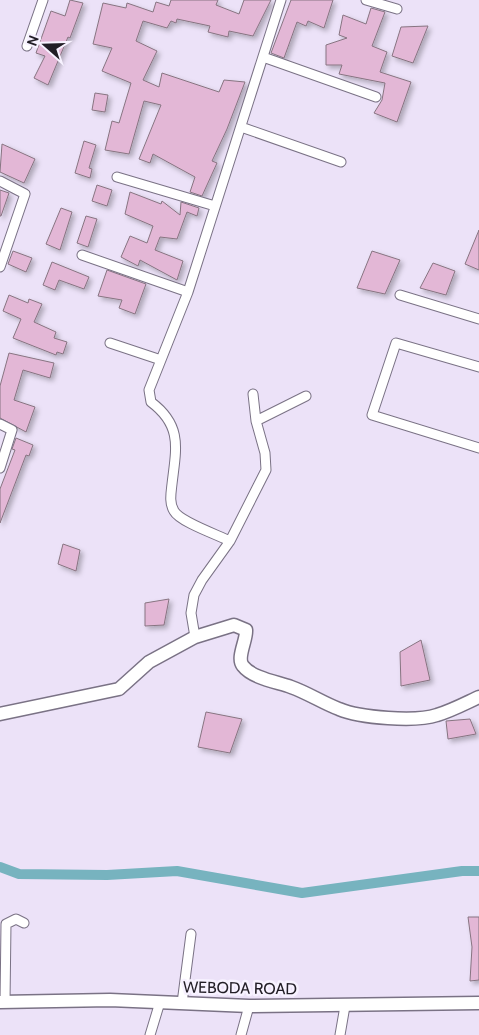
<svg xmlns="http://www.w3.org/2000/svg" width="479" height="1035" font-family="Cabin,sans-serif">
  <defs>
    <filter id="shadow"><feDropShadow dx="3" dy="3" stdDeviation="2.5" flood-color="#0004"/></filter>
  </defs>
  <rect width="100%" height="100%" fill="#ece2f8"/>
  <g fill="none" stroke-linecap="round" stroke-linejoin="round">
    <!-- canal -->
    <path stroke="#77b3bf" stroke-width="10" d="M0 867 19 874 107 875 177 871 302 893 462 871H479"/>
  </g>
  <!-- building -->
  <path fill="#e3b7d6" stroke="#877481" filter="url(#shadow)" d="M70 0 83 3 70 38 68 37 48 85 34 78 45 56 36 53 51 11 65 16Z
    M171 0H218L216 5 239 14 244 0H271L253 36 229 31 228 37 208 32 210 26 177 19 176 23 171 21 167 28 143 21 136 41 157 51 143 80 159 87 162 73 219 92 224 80 245 82 227 129 212 161 217 163 202 196 190 192 195 177 153 154 150 163 139 159 161 105 144 101 129 154 105 150 112 121 119 123 131 83 102 71 112 48 93 44 103 3 126 8 127 3 153 12 156 2 169 6Z
    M291 0H333L324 28 308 21 306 26 297 22 284 58 271 53Z
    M371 8 385 12 372 46 387 52 380 72 411 82 397 122 374 113 382 100 385 83 339 74 342 65H326V45L347 38 339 35 343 15 366 24Z
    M428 26 413 63 392 56 401 27Z
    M95 93 108 95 105 112 92 110Z
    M84 141 96 145 89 168 92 169 90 178 75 173Z
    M2 144 35 159 24 183 0 172Z
    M97 185 112 190 107 206 92 201Z
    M0 190 9 193 1 216H0Z
    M130 192 161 204 162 201 180 215 181 202 199 208 197 216 187 212 177 239 160 237 155 250 183 261 177 280 140 260 138 266 121 257 130 236 147 243 153 226 125 214Z
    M61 208 72 212 60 250 46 244Z
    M86 216 97 219 88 247 77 243Z
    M479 230V270L465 264Z
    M13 251 32 258 26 272 8 264Z
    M372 251 400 260 385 294 357 288Z
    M52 262 89 277 84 289 59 280 55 290 43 285Z
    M433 263 455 271 446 295 420 288Z
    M107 270 146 284 135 314 119 308 122 300 98 296Z
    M9 295 28 303 29 299 42 304 34 322 56 332 54 338 67 342 63 354 57 352 56 355 13 338 21 319 3 311Z
    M9 353 54 363 50 378 23 370 14 400 35 407 26 432 0 418V386Z
    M16 438 33 445 29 456 26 455 0 523V489L15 450 12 449Z
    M63 544 80 550 76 571 58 564Z
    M169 599 164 625 145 626V603Z
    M421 640 430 680 401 686 400 652Z
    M206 712 242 719 230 753 198 747Z
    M470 719 476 734 448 739 446 721Z
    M468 917H479V980L470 981 472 947Z"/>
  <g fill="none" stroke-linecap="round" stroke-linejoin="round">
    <!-- street casing -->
    <g stroke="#7a7285" stroke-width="11">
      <path id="street" d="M366 0 397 9
        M27 46 43 0
        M263 57 376 97
        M241 127 341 162
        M117 177 215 206
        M0 181 25 194 0 267
        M82 255 188 292
        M400 295 479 319
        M110 343 161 360
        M479 367 396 343 372 415 479 448
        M256 421 306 396
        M0 424 12 430 0 468
        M230 541C218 535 180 522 174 511 169 503 171 493 172 484 176 449 183 426 151 402L149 390 188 292 281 0
        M195 637 191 613 194 595 202 580 230 541 266 470 265 453 256 421 253 394
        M5 1002 6 924 16 919 24 923
        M182 1003 191 934
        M150 1035 160 1002
        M241 1035 249 1006
        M340 1035 345 1006"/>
    </g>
    <!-- secondary casing -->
    <g stroke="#7a7285" stroke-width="15">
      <path id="secondary" d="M0 714 119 689 149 662 195 637 234 625 246 630C247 640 236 658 243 666 252 678 277 682 291 687 308 693 323 703 339 709 360 718 416 722 437 715 451 711 466 703 479 697
        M0 1002 110 1000 249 1006 479 1003"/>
    </g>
    <!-- street -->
    <use href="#street" stroke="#fff" stroke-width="9"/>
    <!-- secondary -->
    <use href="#secondary" stroke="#fff" stroke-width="12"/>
  </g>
  <g text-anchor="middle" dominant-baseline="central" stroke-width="5" stroke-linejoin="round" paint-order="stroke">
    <!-- street labels -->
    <g font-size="16" fill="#221e26" stroke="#f7f2ff">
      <text transform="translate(240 988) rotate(1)">WEBODA ROAD</text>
    </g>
  </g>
  <!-- north arrow -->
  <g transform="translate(45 45) rotate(290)" stroke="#f7f2ff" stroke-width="4" paint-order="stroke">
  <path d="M0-4L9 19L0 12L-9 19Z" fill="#221e26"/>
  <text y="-8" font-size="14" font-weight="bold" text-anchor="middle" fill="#221e26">N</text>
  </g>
</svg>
